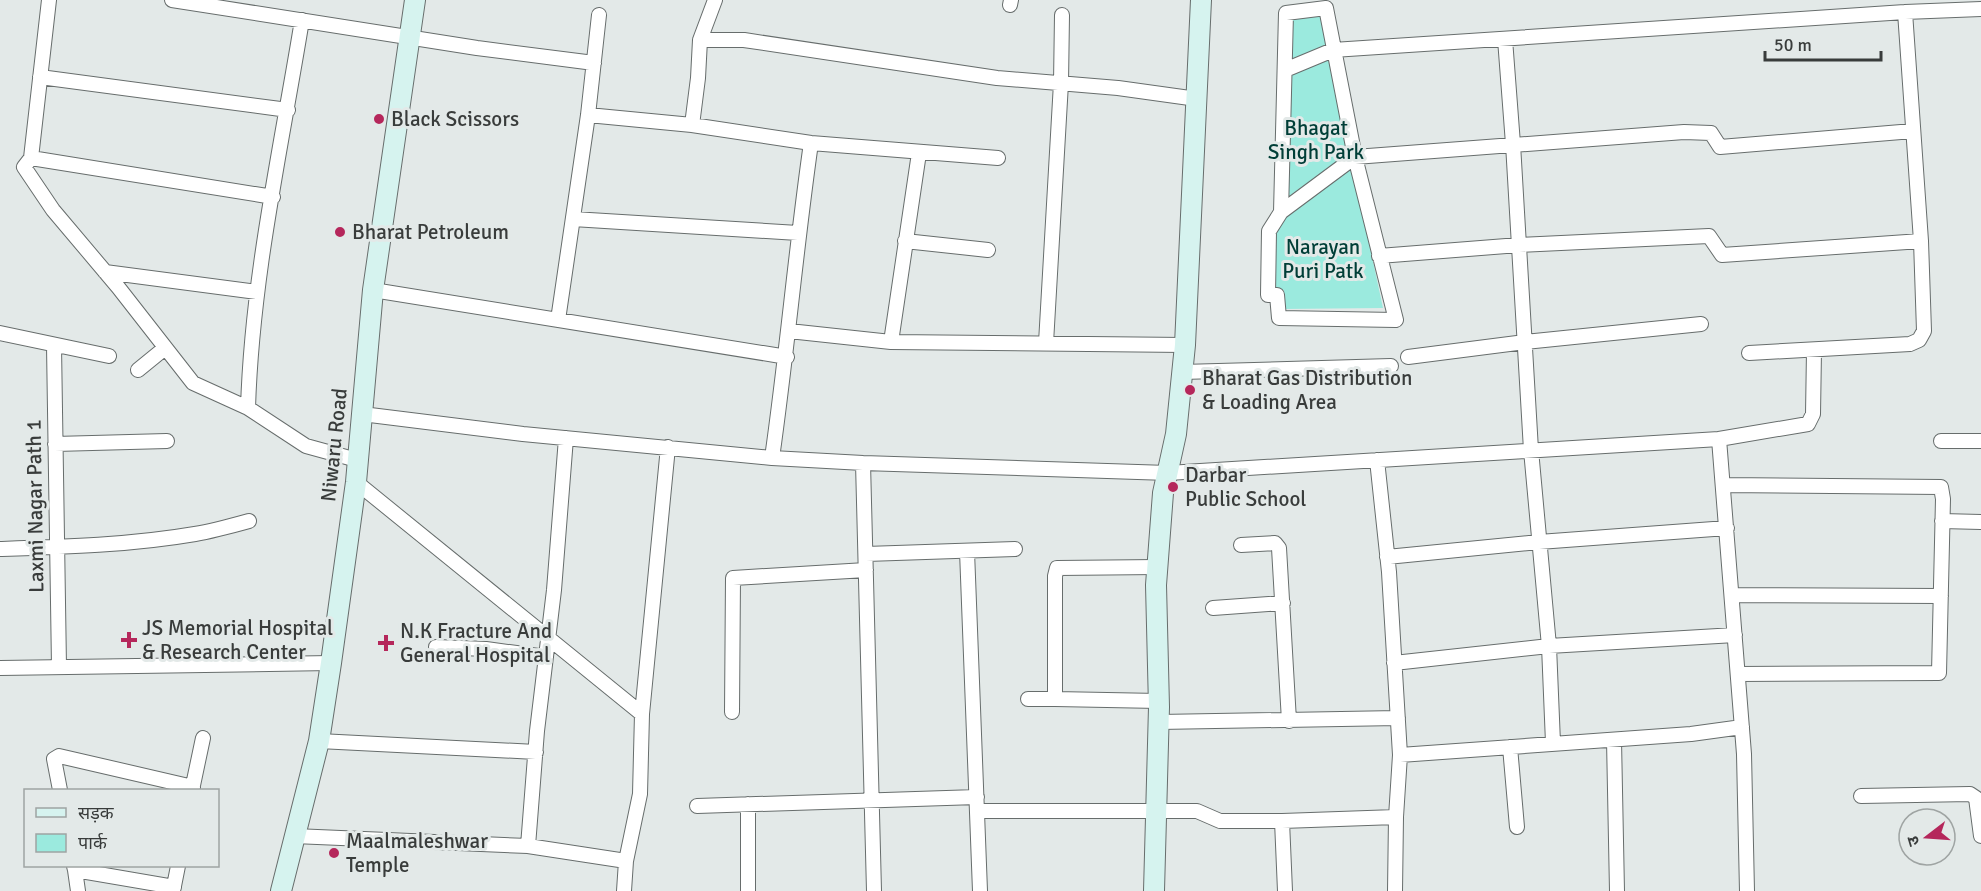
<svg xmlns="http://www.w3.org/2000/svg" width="1981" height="891" font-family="Signika,'Noto Sans Devanagari',sans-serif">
  <rect width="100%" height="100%" fill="#e3e9e8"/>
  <!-- green -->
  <path fill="#9beade" d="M1324 14 1348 154 1285 199 1291 18Z
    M1352 163 1383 308 1283 309 1284 290 1271 289 1274 231 1285 215Z"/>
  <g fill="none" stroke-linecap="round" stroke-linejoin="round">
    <!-- street casing -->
    <g stroke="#676d6c" stroke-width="16">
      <path id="street" d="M49 0 31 158 24 167 53 210 118 287 193 383 248 408
        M172 0 477 48 594 63
        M1010 5 1011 0
        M302 20C281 149 252 277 248 408L306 446 357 460
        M1505 39 1513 144 1531 450 1549 646 1553 743
        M700 40H744L997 78 1118 88 1197 99
        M1285 70 1333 50 1905 12 1981 9
        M40 77 288 110
        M588 115 692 125 811 143 998 158
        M692 125 698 78 700 40 715 0
        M31 158 273 197
        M1281 212 1286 13 1326 8 1355 157 1396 320 1279 318 1277 295H1268L1269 231 1281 212 1355 157 1684 132 1711 133 1720 147 1913 131
        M573 219 798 233
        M905 241 988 250
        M1379 256 1519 245 1709 236 1722 255 1921 241
        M105 272 257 292
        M373 290 787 357
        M558 320 588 115 599 15
        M789 331 891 342 1185 345
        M0 333 109 356
        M891 342 919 153
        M1046 343 1061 83 1062 15
        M54 346 59 666
        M1749 353 1910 344 1919 340 1924 331 1921 241 1905 12
        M1408 357 1525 342 1701 324
        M138 370 165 348
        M1182 372 1391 366
        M362 414 523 434 772 458 863 463 1168 473 1719 439 1744 754 1747 891
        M566 438 554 590 537 731 528 846 626 861 640 794 642 714 668 447
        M1719 439 1808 424 1813 414 1814 351
        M1941 441H1981
        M55 444 167 441
        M772 458C787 353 796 247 811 143
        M1377 460 1389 572 1400 755
        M863 463 874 891
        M356 482 642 714
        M1723 485 1941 487 1943 499 1939 673 1738 674
        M1942 521 1981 522
        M1241 545 1275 543 1279 548 1289 721
        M0 549C64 547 131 545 195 534 213 531 231 526 249 521
        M967 551 980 891
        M866 554 1015 549
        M1387 557 1539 542 1727 528
        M1158 567 1057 568 1055 576V699L1159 701
        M1732 595 1941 596
        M1213 608 1283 603
        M436 647 486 649 546 657
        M1394 663 1549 646 1735 635
        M0 668 331 663
        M1028 699H1055
        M732 712 733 578 866 570
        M1159 722 1398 718
        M1614 740 1617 891
        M319 741 536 752
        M1510 747 1517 827
        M60 790 54 759 59 756 193 787
        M192 790 203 738
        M1861 796 1970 794 1976 798 1981 836
        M697 806 977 797
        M977 811H1197L1220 821H1282
        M294 836 528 846
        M74 866 75 870 174 887
        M75 870 78 891
        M173 891 178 866
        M624 891 626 861
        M748 891V804
        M1285 891 1282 821 1396 817 1400 755 1691 734 1742 727
        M1395 891 1396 817"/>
    </g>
    <!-- secondary casing -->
    <g stroke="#676d6c" stroke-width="22">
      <path id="secondary" d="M281 891 319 741 331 663 356 482 373 290 415 0
        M1154 891 1159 707 1156 585 1163 493 1176 434 1185 345 1201 0"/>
    </g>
    <!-- street -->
    <use href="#street" stroke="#fff" stroke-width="14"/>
    <!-- secondary -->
    <use href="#secondary" stroke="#d6f3ef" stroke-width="20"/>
  </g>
  <!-- markers -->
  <g fill="#b5275b" stroke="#e3e9e8" stroke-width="2">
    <circle cx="379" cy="119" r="6"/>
    <circle cx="340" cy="232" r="6"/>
    <circle cx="1190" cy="390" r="6"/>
    <circle cx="1173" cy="487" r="6"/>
    <path d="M126 631h6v6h6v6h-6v6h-6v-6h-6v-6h6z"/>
    <path d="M383 634h6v6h6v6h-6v6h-6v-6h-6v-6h6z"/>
    <circle cx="334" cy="853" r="6"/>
  </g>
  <g text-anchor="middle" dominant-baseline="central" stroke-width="6" stroke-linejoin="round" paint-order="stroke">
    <!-- poi labels -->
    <g font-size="21" fill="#393c3b" stroke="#e3e9e8" text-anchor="start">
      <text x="391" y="119">Black Scissors</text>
      <text x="352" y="232">Bharat Petroleum</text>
      <text x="1202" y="378">Bharat Gas Distribution<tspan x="1202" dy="24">&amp; Loading Area</tspan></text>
      <text x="1185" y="475">Darbar<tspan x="1185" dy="24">Public School</tspan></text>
      <text x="142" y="628">JS Memorial Hospital<tspan x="142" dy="24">&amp; Research Center</tspan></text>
      <text x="400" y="631">N.K Fracture And<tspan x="400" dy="24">General Hospital</tspan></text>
      <text x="346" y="841">Maalmaleshwar<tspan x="346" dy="24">Temple</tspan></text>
    </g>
    <!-- park labels -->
    <g font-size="21" fill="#003e37" stroke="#e3e9e8">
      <text x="1316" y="128">Bhagat<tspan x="1316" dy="24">Singh Park</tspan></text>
      <text x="1323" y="247">Narayan<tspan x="1323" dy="24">Puri Patk</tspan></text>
    </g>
    <!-- street labels -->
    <g font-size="21" fill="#393c3b" stroke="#e3e9e8">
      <text transform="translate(334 445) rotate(-84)">Niwaru Road</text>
      <text transform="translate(35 506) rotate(-91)">Laxmi Nagar Path 1</text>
    </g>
  </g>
  <!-- legend -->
  <rect x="24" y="789" width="195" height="78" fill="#e3e9e8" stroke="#9fa4a3" stroke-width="1.5"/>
  <rect x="36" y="808" width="30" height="9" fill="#d6f3ef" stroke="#9fa4a3" stroke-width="1.5"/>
  <text x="78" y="819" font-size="18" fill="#393c3b">सड़क</text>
  <rect x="36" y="834" width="30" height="18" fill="#9beade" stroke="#9fa4a3" stroke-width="1.5"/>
  <text x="78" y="849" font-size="18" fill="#393c3b">पार्क</text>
  <!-- north arrow -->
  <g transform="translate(1927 837) rotate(253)"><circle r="28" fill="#e3e9e8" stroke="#9fa4a3" stroke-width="1.5"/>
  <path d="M0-4.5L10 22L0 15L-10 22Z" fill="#b5275b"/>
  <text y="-9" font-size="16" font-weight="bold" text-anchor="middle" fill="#393c3b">उ</text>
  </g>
  <!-- scale -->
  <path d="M1765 51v9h116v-9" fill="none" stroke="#393c3b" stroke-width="3"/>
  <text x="1774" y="51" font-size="18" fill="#393c3b" stroke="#e3e9e8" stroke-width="4.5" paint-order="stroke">50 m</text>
</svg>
